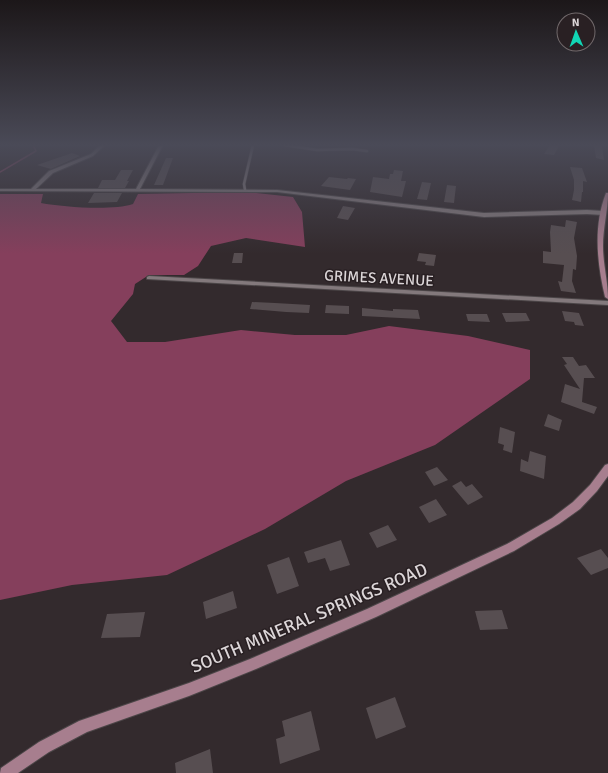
<svg xmlns="http://www.w3.org/2000/svg" width="608" height="773" font-family="Signika,sans-serif">
  <rect width="100%" height="100%" fill="#332a2d"/>
  <!-- forest -->
  <path fill="#853f5c" d="M246 192 293 197 302 212 305 247 246 238 211 246 198 266 184 275H149L135 284 133 294 111 321 127 342H165L241 330 295 335H346L389 326 468 336 530 350V379L435 445 346 481 265 529 167 575 72 585 0 600V194H43L41 203C63 207 112 211 133 204L138 194Z"/>
  <g fill="none" stroke-linecap="round" stroke-linejoin="round">
    <!-- stream -->
    <path stroke="#8a4360" stroke-width="1.5" d="M0 172 36 151 33 145"/>
  </g>
  <!-- building -->
  <path fill="#574e51" d="M550 145 559 146 554 155 544 154Z
    M594 145 602 146 604 160 596 158Z
    M72 153 80 156 51 169 37 165Z
    M166 158H173L163 185H154Z
    M570 167 582 168 587 182 583 181V192H582L581 202 572 200 574 190V180Z
    M121 170H133L127 181H129L125 188H98L102 180H115Z
    M394 170 403 171 401 181H406L402 197 370 192 373 177 389 179 390 174H393Z
    M329 177 347 179 348 178 356 179 350 190 321 186Z
    M422 182 431 183 427 200 417 199Z
    M447 185 456 186 454 203 444 202Z
    M94 193H122L117 202 88 203Z
    M343 206 355 208 348 220 337 218Z
    M566 220 577 222 574 238 577 256 576 270 573 269 572 281 576 293 561 291 558 281 562 282 564 265 543 263V251L551 252 550 232 551 225 565 227Z
    M234 253H243L242 263H232Z
    M419 253 436 255 434 266 425 265 426 262 417 261Z
    M252 302 275 303 310 305 309 313 286 312 250 309Z
    M326 305 349 306V314L325 313Z
    M362 308 393 311V309L418 310 420 319 362 316Z
    M562 311 579 313 584 326 575 325 574 322 565 321Z
    M502 313H526L530 321 506 322Z
    M466 314H487L490 322 468 321Z
    M562 357H573L579 366 586 365 595 378H584L582 402 597 407 594 414 561 402 565 384 580 389 564 365 567 364Z
    M548 414 562 420 559 431 544 426Z
    M500 427 515 432 512 453 503 450 504 445 498 443Z
    M530 451 546 456 544 479 520 471 521 459 528 462Z
    M437 467 448 480 434 486 425 472Z
    M461 481 466 487 472 484 483 497 468 505 452 486Z
    M436 499 447 515 429 523 419 507Z
    M388 525 397 540 377 548 369 533Z
    M341 540 350 565 330 571 325 558 308 563 304 552Z
    M601 549 608 558V568L591 575 577 558Z
    M289 557 299 586 277 594 267 565Z
    M233 591 237 608 206 619 203 602Z
    M502 610 508 629 480 630 475 611Z
    M145 612 140 637 101 638 107 614Z
    M395 697 406 727 376 739 366 708Z
    M311 711 320 750 280 764 276 739 285 736 282 721Z
    M210 749 213 773H176L175 763Z"/>
  <g fill="none" stroke-linecap="round" stroke-linejoin="round">
    <!-- lane casing -->
    <g stroke="#4c4648" stroke-width="3.5">
      <path id="lane" d="M285 145 317 150 352 149 367 151
        M245 190 244 184 253 145"/>
    </g>
    <!-- street casing -->
    <g stroke="#4c4648" stroke-width="2">
      <path id="street" d="M100 145H105L93 156 53 173 36 189H136L159 145H163L140 189 277 190 484 213 587 210 603 211 606 213 603 215 587 214 484 217 277 192 0 191V189H31L49 171 91 154Z
        M149 276 608 301V305L147 279V277Z"/>
    </g>
    <!-- secondary casing -->
    <g stroke="#4c4648" stroke-width="2">
      <path id="secondary" d="M606 193H608C608 210 603 228 603 246 603 264 608 281 608 299L605 297C597 263 593 226 606 193Z
        M608 464V476L597 491 580 509 559 524 514 551 376 617 256 669 189 696 87 732 49 752 18 773H0L1 768 39 742 79 721 189 683 250 659 367 609 507 544 552 518 573 502 590 485 605 465Z"/>
    </g>
    <!-- lane -->
    <use href="#lane" stroke="#83797c" stroke-width="2.5"/>
    <!-- street -->
    <use href="#street" fill="#83797c" fill-rule="evenodd"/>
    <!-- secondary -->
    <use href="#secondary" fill="#a77e8e" fill-rule="evenodd"/>
  </g>
  <!-- sky -->
  <linearGradient id="sky" x2="0" y2="1"><stop stop-color="#1c1719"/><stop offset="0.57" stop-color="#4a4a57"/><stop offset="1" stop-color="#4a4a57" stop-opacity="0"/></linearGradient>
  <rect width="608" height="254" fill="url(#sky)"/>
  <g text-anchor="middle" dominant-baseline="central" stroke-width="3" stroke-linejoin="round" paint-order="stroke">
    <!-- street labels -->
    <g font-size="15" fill="#dcd6d8" stroke="#292023">
      <text transform="translate(379 278) rotate(3)">GRIMES AVENUE</text>
    </g>
    <!-- near-street labels -->
    <g font-size="18" fill="#dcd6d8" stroke="#292023">
      <text transform="translate(309 618) rotate(-23)">SOUTH MINERAL SPRINGS ROAD</text>
    </g>
  </g>
  <!-- north arrow -->
  <g transform="translate(576 32) rotate(358)"><circle r="19" fill="#292023" stroke="#71696b"/>
  <path d="M0-3L7 15L0 10L-7 15Z" fill="#11d5b4"/>
  <text y="-6" font-size="11" font-weight="bold" text-anchor="middle" fill="#dcd6d8">N</text>
  </g>
</svg>
